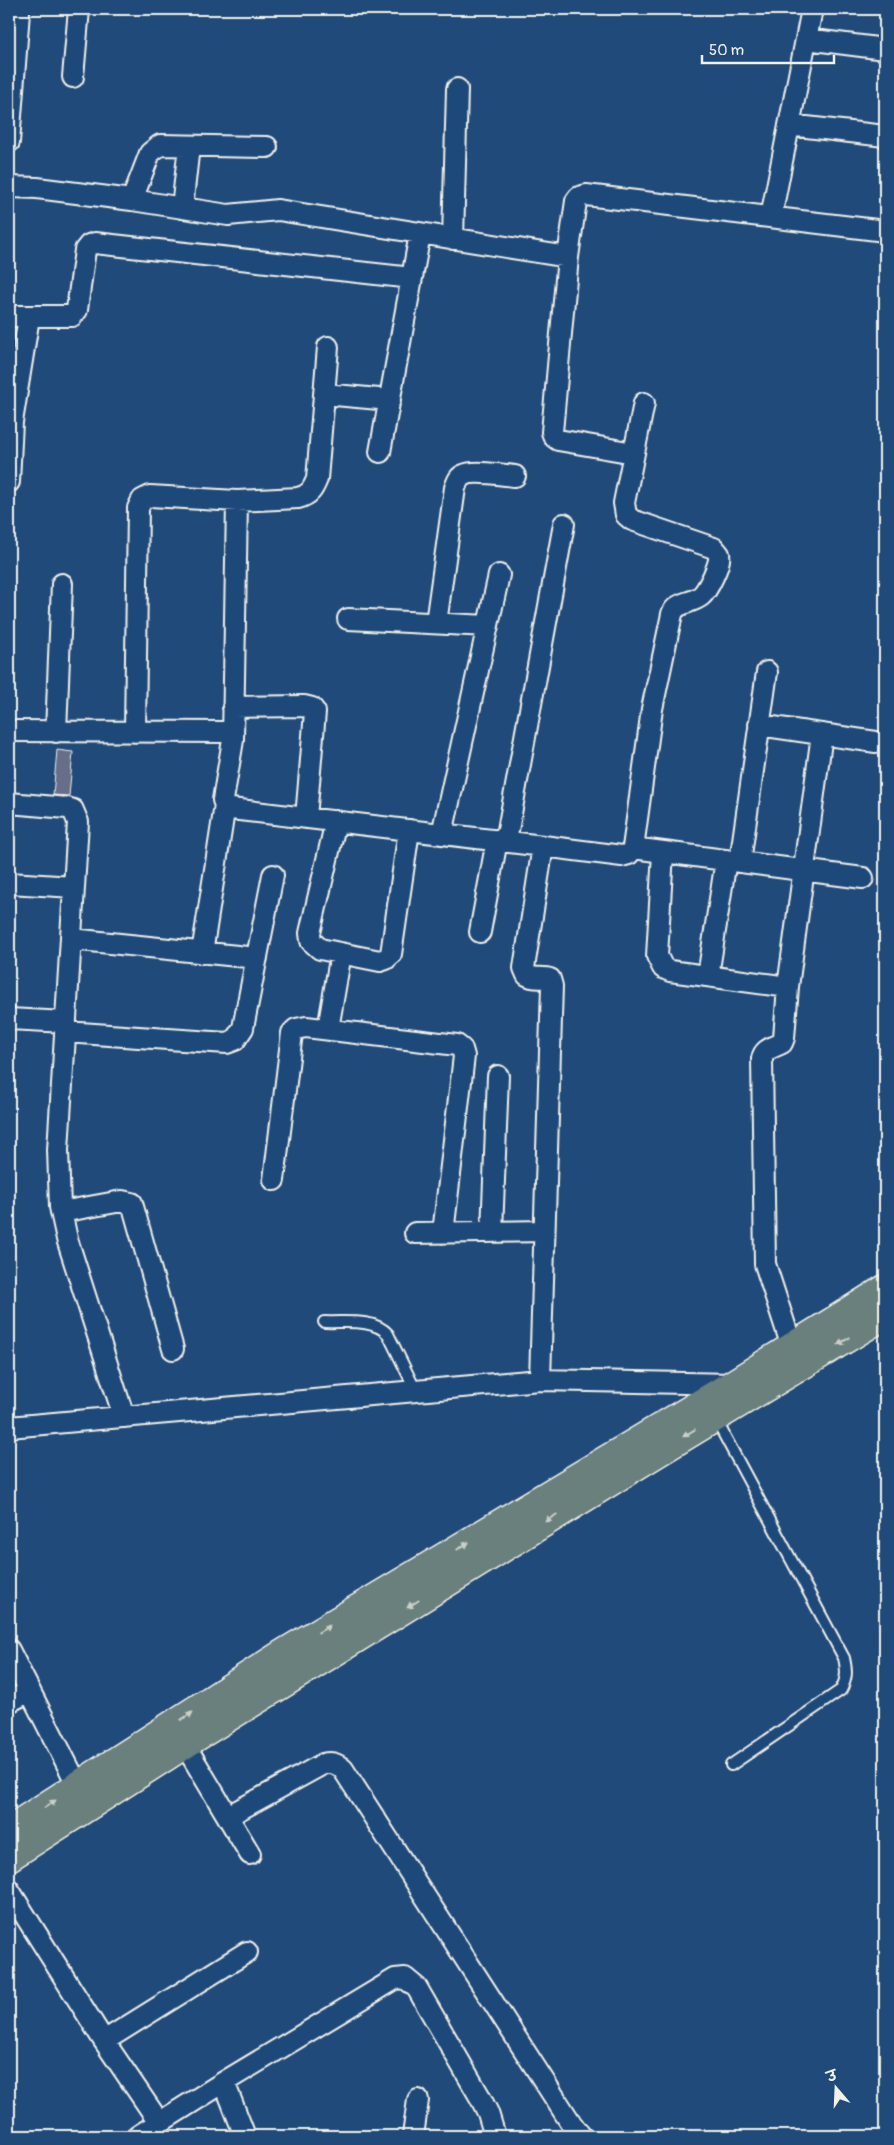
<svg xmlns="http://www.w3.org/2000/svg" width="894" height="2145" font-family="Pangolin,'Playpen Sans Deva',sans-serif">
  <rect width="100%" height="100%" fill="#1f4a7a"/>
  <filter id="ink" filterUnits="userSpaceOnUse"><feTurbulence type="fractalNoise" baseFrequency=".02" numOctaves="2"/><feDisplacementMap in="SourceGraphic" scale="10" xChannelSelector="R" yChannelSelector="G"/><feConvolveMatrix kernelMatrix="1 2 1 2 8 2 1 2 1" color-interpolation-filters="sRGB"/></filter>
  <g filter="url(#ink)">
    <!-- building -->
    <path fill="#666e89" stroke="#f4f1e8" d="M57 750 73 752 69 796 53 795Z"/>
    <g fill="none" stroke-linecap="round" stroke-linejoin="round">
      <!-- lane casing -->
      <g stroke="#f4f1e8" stroke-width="14">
        <path id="lane" d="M324 1322C345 1323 373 1318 388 1334L416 1391
          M715 1418 844 1658C847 1671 847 1678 841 1690L731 1765"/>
      </g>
      <!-- street casing -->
      <g stroke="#f4f1e8" stroke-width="24">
        <path id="street" d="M806 39 885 49
          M73 77 79 9
          M789 125 885 136
          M9 142 19 12
          M9 187 37 188 132 200 228 215 278 210 568 257
          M132 200 150 153 160 145 267 147
          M182 208 189 146
          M771 217 812 9
          M453 239 457 89
          M9 316H72L77 310 85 250 89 245 95 243 412 278
          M324 394 390 400
          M380 452 420 234
          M634 453 558 440 554 437 552 432 568 257 576 201 579 197 586 195 885 231
          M9 482 12 422 29 317
          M348 619 488 626
          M436 623 455 488C457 483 458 477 464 475 474 470 503 475 515 476
          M233 707 304 706 312 708 315 712 306 818
          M759 725 876 742
          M9 731 225 732 231 734 233 740 223 800 225 805 231 809 543 846 524 968 527 975C535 980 542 976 550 979L552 986 540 1380
          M56 732 62 584
          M135 732 138 508 142 500 150 496 237 501 298 498C310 495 313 489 317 479L328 347
          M233 740 237 501
          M9 803 67 808 73 810 78 822 58 1150 60 1207 67 1239 124 1417
          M336 821 310 933 311 941 320 949 380 961 386 959 391 954 409 830
          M442 834 499 575
          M506 841 564 524
          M543 846 622 856 629 854 633 848 652 709 672 614C676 602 691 604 701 596 707 591 722 562 719 554 718 553 715 549 714 548L632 520 626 515 624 503 644 403
          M633 848 863 878
          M663 852 657 956 663 968 670 971 788 987
          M740 862 767 672
          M9 883 74 887
          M480 932 497 840
          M71 939 257 958
          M202 953 225 805
          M708 976 726 860
          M9 1019 66 1022
          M328 1029 341 953
          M65 1032 227 1043 235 1040 243 1028 273 875
          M274 1180 292 1033 296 1029 306 1027 457 1045 462 1049 464 1056 443 1233
          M61 1212 122 1201 132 1203 173 1349
          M492 1232 498 1076
          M415 1233 544 1231
          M792 1347 765 1264 762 1059C764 1048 773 1048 782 1043L784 1038 788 987 822 734
          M9 1427 540 1380 733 1384
          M9 1650 78 1786
          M9 1702 30 1691
          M185 1745 250 1854
          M228 1816 323 1764C331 1762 336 1763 343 1769L571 2123 581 2136
          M9 1890 104 2041 159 2122
          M104 2041 247 1952
          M224 2082 245 2136
          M138 2136 224 2082 395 1979 405 1978 417 1988 480 2097 488 2113 495 2136
          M413 2136 418 2100"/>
      </g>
      <!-- highway casing -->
      <g stroke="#f4f1e8" stroke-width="31">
        <path id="highway" d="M9 1830 284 1653 733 1384 885 1289
          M9 1857 201 1734 655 1454 885 1315"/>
      </g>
      <!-- lane -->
      <use href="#lane" stroke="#1f4a7a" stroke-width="10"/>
      <!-- street -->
      <use href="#street" stroke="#1f4a7a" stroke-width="20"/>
      <!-- highway -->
      <use href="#highway" stroke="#6a807c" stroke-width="28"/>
    </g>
    <!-- one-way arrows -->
    <defs><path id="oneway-solid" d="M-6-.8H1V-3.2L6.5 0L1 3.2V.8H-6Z" transform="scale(1.25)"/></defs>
    <g fill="#cbcfc8">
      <use href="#oneway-solid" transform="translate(844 1341) rotate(149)"/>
      <use href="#oneway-solid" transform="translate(689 1433) rotate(149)"/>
      <use href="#oneway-solid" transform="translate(551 1518) rotate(148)"/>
      <use href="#oneway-solid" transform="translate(463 1546) rotate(-31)"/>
      <use href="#oneway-solid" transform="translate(413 1604) rotate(148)"/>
      <use href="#oneway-solid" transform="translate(324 1629) rotate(-31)"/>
      <use href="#oneway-solid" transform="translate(187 1716) rotate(-33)"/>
      <use href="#oneway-solid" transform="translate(50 1804) rotate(-33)"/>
    </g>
  </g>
  <!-- margin -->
  <rect width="894" height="2145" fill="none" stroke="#1f4a7a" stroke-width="30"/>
  <rect x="15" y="15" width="864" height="2115" fill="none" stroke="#f4f1e8" stroke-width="2" filter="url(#ink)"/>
  <!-- north arrow -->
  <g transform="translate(836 2088) rotate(341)" stroke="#1f4a7a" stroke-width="4" paint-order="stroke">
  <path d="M0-4L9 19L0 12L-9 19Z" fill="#f4f1e8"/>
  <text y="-8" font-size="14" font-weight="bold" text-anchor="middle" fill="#f4f1e8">उ</text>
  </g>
  <!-- scale -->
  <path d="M702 55v8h132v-8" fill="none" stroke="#f4f1e8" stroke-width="2.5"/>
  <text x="709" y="55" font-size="15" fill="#f4f1e8" stroke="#1f4a7a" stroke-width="4" paint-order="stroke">50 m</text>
</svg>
